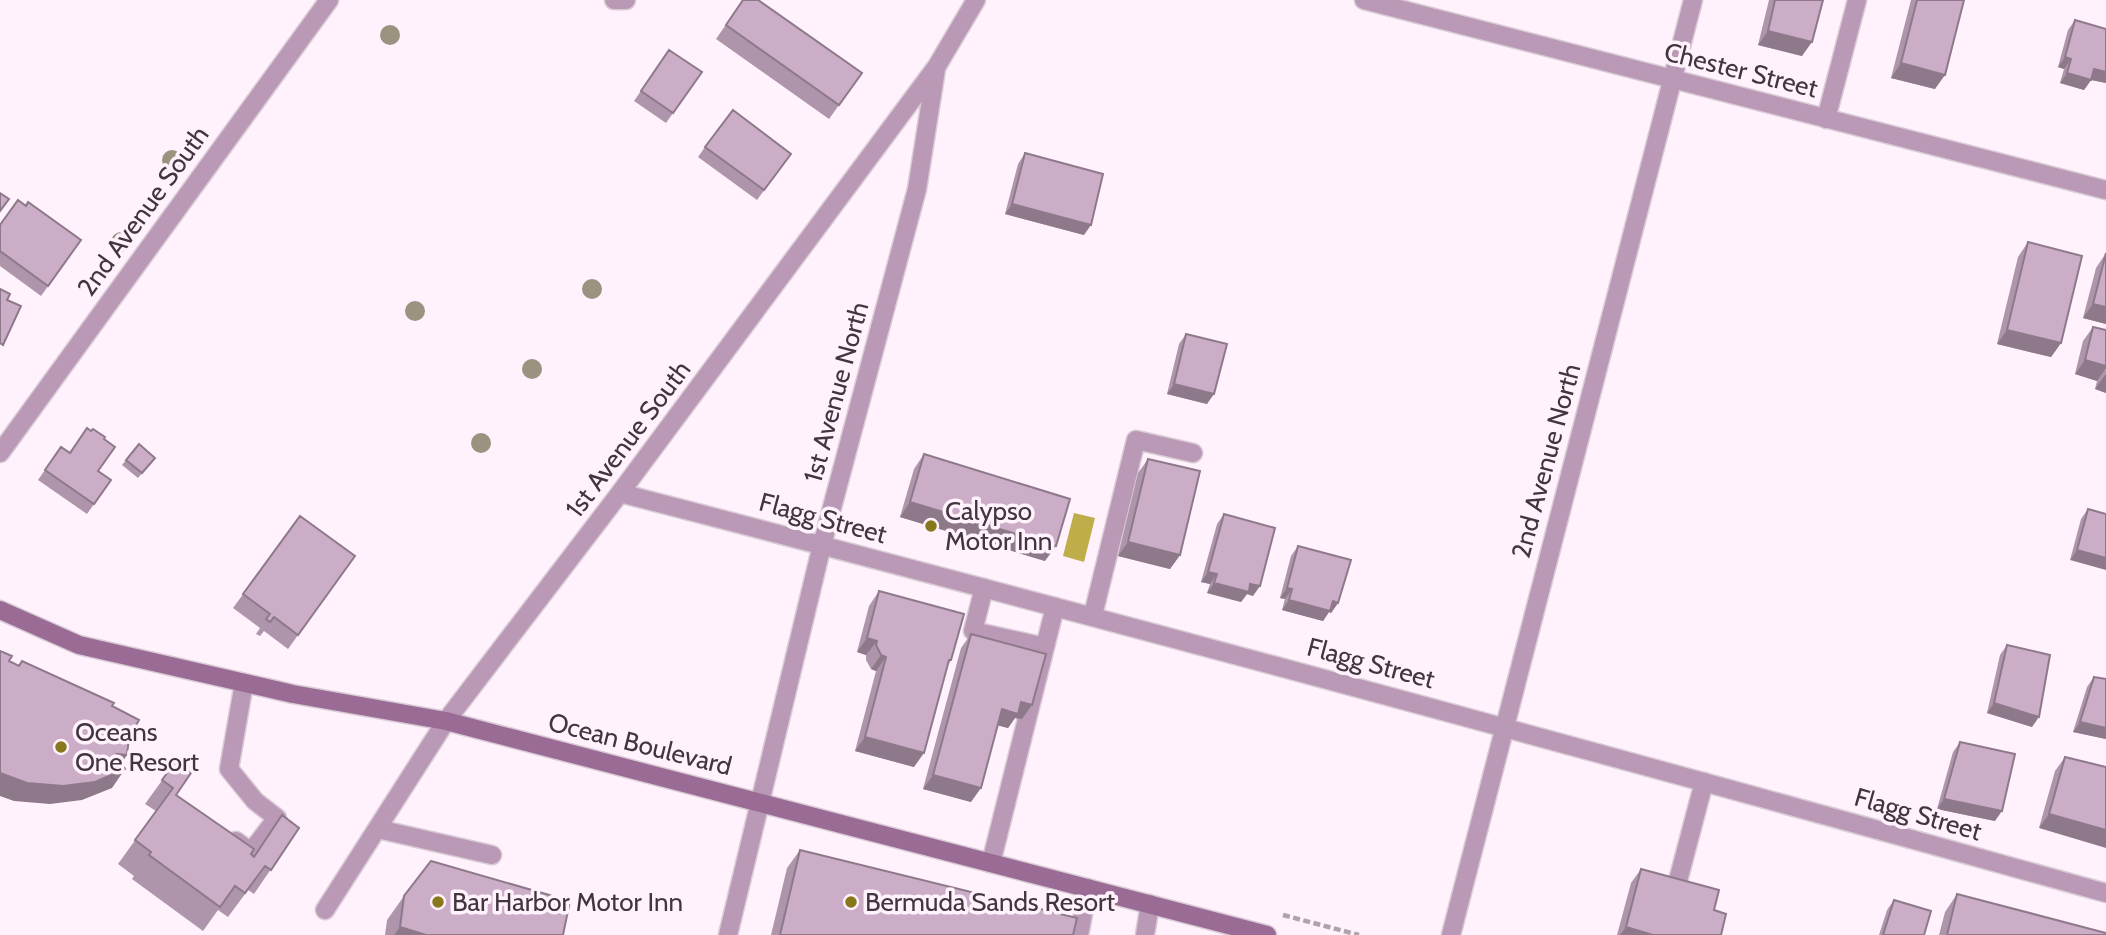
<svg xmlns="http://www.w3.org/2000/svg" width="2106" height="935" font-family="Cabin,sans-serif">
  <rect width="100%" height="100%" fill="#fff2fc"/>
  <!-- water -->
  <path fill="#bfad49" d="M1074 513 1095 518 1084 562 1063 556Z"/>
  <g fill="none" stroke-linecap="round" stroke-linejoin="round">
    <!-- service casing -->
    <g stroke="#d9ccd6" stroke-width="21">
      <path id="service" d="M1826 119 1857 0
        M984 588 973 631 1045 647
        M1093 615 1136 440 1193 453
        M378 829 492 855
        M236 841 251 852 277 818 255 801 229 769 244 683
        M991 863 1055 607
        M1675 892 1704 782
        M1079 935 1088 888
        M1145 935 1150 904"/>
    </g>
    <!-- minor casing -->
    <g stroke="#d9ccd6" stroke-width="21">
      <path id="minor" d="M614 0H626
        M1364 0 2106 190
        M0 453 329 0
        M620 493C1117 621 1612 756 2106 893
        M325 910 446 721 620 493 937 66 976 0
        M728 935 822 545 917 189 936 69
        M1451 935 1693 0"/>
    </g>
    <!-- secondary casing -->
    <g stroke="#d9ccd6" stroke-width="21">
      <path id="secondary" d="M0 610 79 645 293 694 446 721 1267 935"/>
    </g>
    <!-- path -->
    <path stroke="#aea2ac" stroke-width="4.5" stroke-dasharray="7 3.5" stroke-linecap="butt" d="M1283 915 1359 935"/>
    <!-- service -->
    <use href="#service" stroke="#b999b5" stroke-width="18"/>
    <!-- minor -->
    <use href="#minor" stroke="#b999b5" stroke-width="18"/>
    <!-- secondary -->
    <use href="#secondary" stroke="#9a6b94" stroke-width="18"/>
  </g>
  <!-- trees -->
  <g fill="#9c9280">
    <circle cx="390" cy="35" r="10"/>
    <circle cx="172" cy="160" r="10"/>
    <circle cx="121" cy="242" r="10"/>
    <circle cx="592" cy="289" r="10"/>
    <circle cx="415" cy="311" r="10"/>
    <circle cx="532" cy="369" r="10"/>
    <circle cx="481" cy="443" r="10"/>
  </g>
  <!-- wall -->
  <path fill="#af95ab" d="M743 0 862 73 829 119 716 39Z
    M1769 0H1823L1802 56 1758 45Z
    M1911 0H1964L1935 89 1891 78Z
    M2075 20 2106 29V83L2091 80 2084 90 2060 83 2064 69 2058 67 2068 30Z
    M669 50 702 72 666 123 634 101Z
    M705 147 791 154 757 200 698 157Z
    M1025 153 1084 235 1005 214 1018 164Z
    M26 206 81 240 41 296 0 266V225Z
    M2028 242 2061 343 2051 357 1997 344 2018 257Z
    M2106 253V324L2083 318 2096 268Z
    M2093 327 2106 330V393L2095 389 2097 381 2075 374 2083 341Z
    M1186 334 1207 404 1167 394 1179 344Z
    M61 447 111 480 87 514 38 480Z
    M924 454 1045 561 900 517 914 469Z
    M155 458 138 478 122 465 126 460Z
    M1148 459 1180 555 1170 569 1118 556 1138 473Z
    M2088 509 2106 514 2070 560 2081 519Z
    M1224 514 1253 596 1247 594 1241 602 1207 593 1210 584 1201 582 1217 524Z
    M300 516 355 556 288 649 264 631 260 636 256 634 260 628 233 608Z
    M1298 546 1338 603 1331 613 1329 612 1323 621 1282 610 1285 599 1280 598 1291 556Z
    M879 591 951 660 947 667 914 767 855 751 876 671 871 669 866 660V655L857 652 869 606Z
    M971 634 1032 705 1022 719 1015 718 1008 728 998 725 971 802 923 789 961 648Z
    M2007 645 2032 727 1987 713 2000 655Z
    M2094 677 2106 739 2073 732 2087 687Z
    M1960 742 1995 821 1937 809 1953 752Z
    M2065 757 2106 767 2039 828 2055 771Z
    M176 761V795L254 857 282 815 299 828 254 894 248 890 228 917 218 910 203 931 132 879 134 876 118 864 156 811 145 804Z
    M800 850 1073 935H771L787 868Z
    M1641 869 1714 910 1721 935H1617L1631 883Z
    M1957 894 2106 935H1939L1945 912Z
    M404 896 563 935H385L387 920Z
    M1894 900 1924 935H1879L1887 910Z"/>
  <!-- shaded-wall -->
  <path fill="#8e798b" d="M1768 31 1812 42 1802 56 1758 45Z
    M2065 57 2071 59 2064 69 2058 67Z
    M1901 63 1945 75 1935 89 1891 78Z
    M2094 69 2106 72V83L2087 79Z
    M2067 73 2091 80 2084 90 2060 83Z
    M1012 204 1091 225 1084 235 1005 214Z
    M2093 304 2106 307V324L2083 318Z
    M2007 330 2061 343 2051 357 1997 344Z
    M2085 360 2106 366V368L2097 381 2075 374Z
    M2105 375H2106V393L2095 389Z
    M1174 384 1214 394 1207 404 1167 394Z
    M910 502 1056 546 1045 561 900 517Z
    M1128 542 1180 555 1170 569 1118 556Z
    M2077 550 2106 558V570L2070 560Z
    M1208 572 1217 574 1210 584 1201 582Z
    M1214 583 1250 584 1260 586 1253 596 1247 594 1241 602 1207 593Z
    M1287 588 1292 589 1285 599 1280 598Z
    M1289 600 1333 601 1338 603 1331 613 1329 612 1323 621 1282 610Z
    M867 638 877 641 866 655 857 652Z
    M881 655 886 657 876 671 871 669Z
    M1021 702 1032 705 1022 719 1015 718 1008 728 992 724 1002 709Z
    M1994 703 2039 717 2032 727 1987 713Z
    M2080 722 2106 728V739L2073 732Z
    M865 737 924 753 914 767 855 751Z
    M117 754 127 755 115 773Z
    M125 769 112 788 82 800 50 804 14 801 0 796V773Z
    M933 775 981 788 971 802 923 789Z
    M1944 799 2002 811 1995 821 1937 809Z
    M2049 814 2106 830V848L2039 828Z
    M400 927 426 935H394Z
    M1626 927 1653 935H1620Z"/>
  <!-- building -->
  <path fill="#cbadc7" stroke="#8e798b" stroke-width="2" d="M743 0H758L862 73 839 105 726 25Z
    M1775 0H1823L1812 42 1768 31Z
    M1917 0H1964L1945 75 1901 63Z
    M2075 20 2106 29V72L2094 69 2091 80 2067 73 2071 59 2065 57Z
    M669 50 702 72 673 113 641 91Z
    M733 110 791 154 764 190 705 147Z
    M1025 153 1103 174 1091 225 1012 204Z
    M0 193 9 199 0 211Z
    M18 200 26 206 28 202 81 240 48 286 0 251V225Z
    M2028 242 2082 256 2061 343 2007 330Z
    M2106 253V307L2093 304Z
    M0 289 10 294 7 300 21 306 3 345 0 343Z
    M2093 327 2106 330V366L2085 360Z
    M1186 334 1227 344 1214 394 1174 384Z
    M87 428 91 431 93 429 105 437 104 439 115 447 98 471 111 480 94 504 45 470 61 447 70 453Z
    M139 444 155 458 142 473 126 460Z
    M924 454 1070 499 1056 546 910 502Z
    M1148 459 1200 471 1180 555 1128 542Z
    M2088 509 2106 514V558L2077 550Z
    M1224 514 1275 528 1260 586 1250 584 1249 592 1214 583 1217 574 1208 572Z
    M300 516 355 556 298 635 274 617 270 622 266 619 270 614 243 594Z
    M1298 546 1351 560 1338 603 1333 601 1330 611 1289 600 1292 589 1287 588Z
    M879 591 964 614 951 660H949L924 753 865 737 886 657 881 655 876 645 877 641 867 638Z
    M971 634 1046 654 1032 705 1021 702 1018 714 1002 709 981 788 933 775Z
    M2007 645 2050 655 2039 717 1994 703Z
    M0 651 12 656 9 661 19 666 22 661 114 703 112 706 139 720 129 738 127 755 117 754 125 769 95 782 63 786 27 783 0 773Z
    M2094 677 2106 679V728L2080 722Z
    M1960 742 2015 754 2002 811 1944 799Z
    M2065 757 2106 767V830L2049 814Z
    M176 761 191 773 176 795 254 849 251 854 254 857 282 815 299 828 271 870 265 866 245 893 235 886 220 907 149 855 151 852 135 840 173 788 162 780Z
    M800 850 1077 918 1073 935H780Z
    M431 861 570 901 563 935H426L400 927 404 896Z
    M1641 869 1719 890 1714 910 1726 914 1721 935H1653L1626 927Z
    M1957 894 2106 933V935H1947Z
    M1894 900 1931 911 1924 935H1883Z"/>
  <!-- markers -->
  <g fill="#88781c" stroke="#fff2fc" stroke-width="2.5">
    <circle cx="931" cy="526" r="7"/>
    <circle cx="61" cy="747" r="7"/>
    <circle cx="438" cy="902" r="7"/>
    <circle cx="851" cy="902" r="7"/>
  </g>
  <g text-anchor="middle" dominant-baseline="central" stroke-width="7" stroke-linejoin="round" paint-order="stroke">
    <!-- street labels -->
    <g font-size="26" fill="#41353f" stroke="#fff2fc">
      <text transform="translate(1741 70) rotate(14)">Chester Street</text>
      <text transform="translate(143 211) rotate(-54)">2nd Avenue South</text>
      <text transform="translate(836 392) rotate(-75)">1st Avenue North</text>
      <text transform="translate(628 439) rotate(-53)">1st Avenue South</text>
      <text transform="translate(1546 461) rotate(-75)">2nd Avenue North</text>
      <text transform="translate(823 518) rotate(15)">Flagg Street</text>
      <text transform="translate(1371 663) rotate(15)">Flagg Street</text>
      <text transform="translate(640 744) rotate(14)">Ocean Boulevard</text>
      <text transform="translate(1918 814) rotate(16)">Flagg Street</text>
    </g>
    <!-- poi labels -->
    <g font-size="26" fill="#41353f" stroke="#fff2fc" text-anchor="start">
      <text x="945" y="511">Calypso<tspan x="945" dy="30">Motor Inn</tspan></text>
      <text x="75" y="732">Oceans<tspan x="75" dy="30">One Resort</tspan></text>
      <text x="452" y="902">Bar Harbor Motor Inn</text>
      <text x="865" y="902">Bermuda Sands Resort</text>
    </g>
  </g>
</svg>
